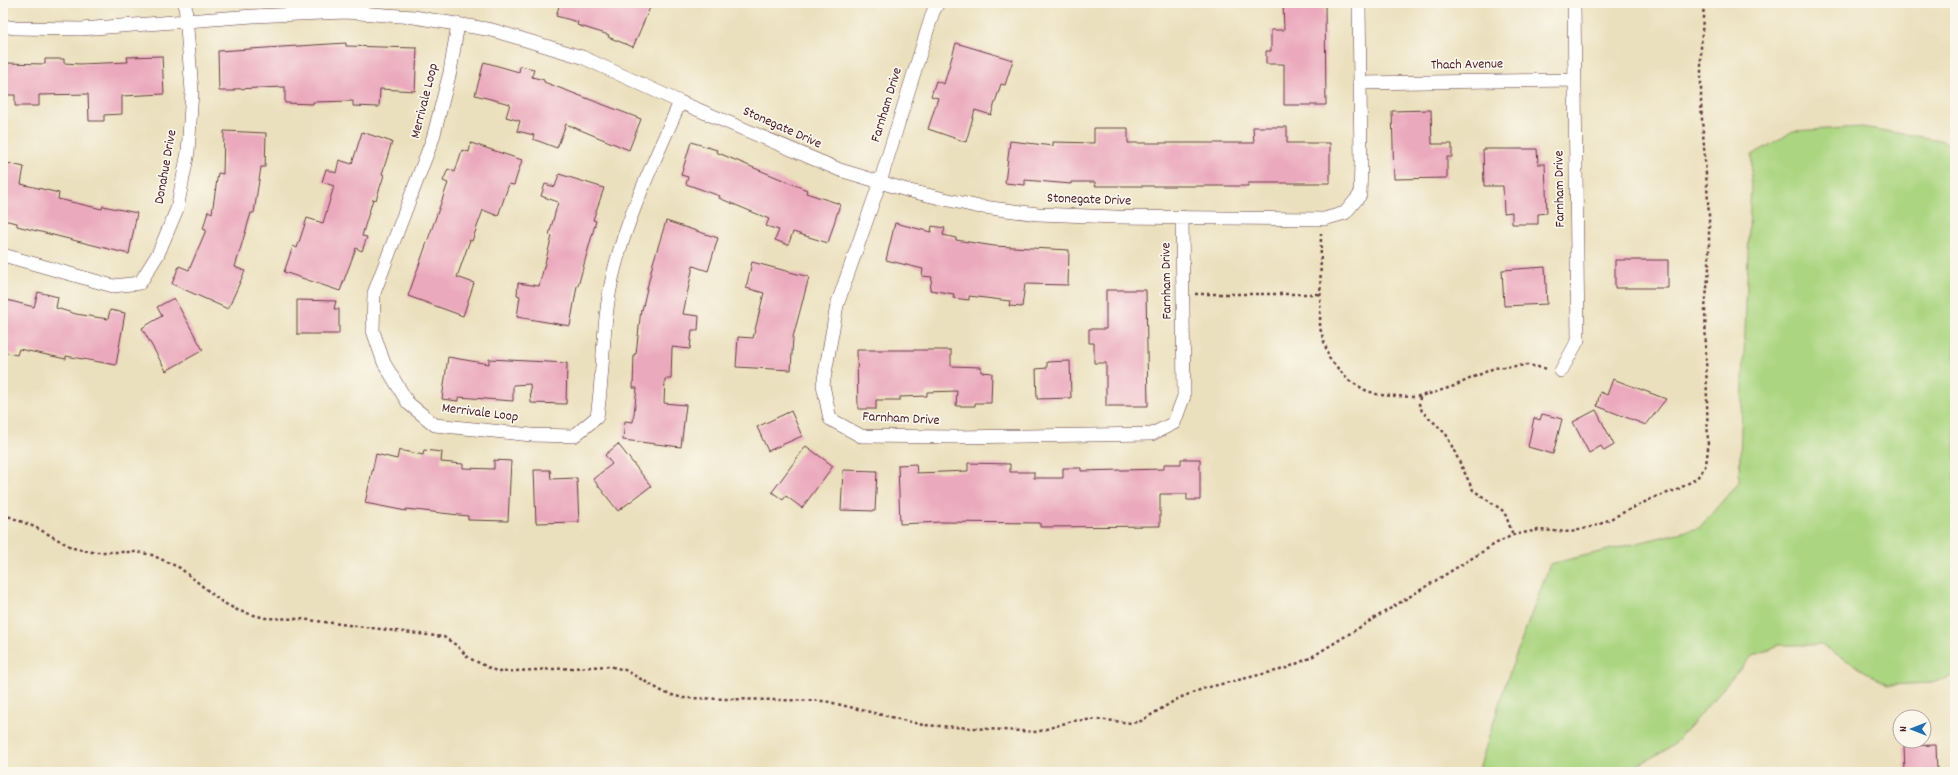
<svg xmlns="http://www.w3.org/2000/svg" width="1958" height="775" font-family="Dekko,sans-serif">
  <rect width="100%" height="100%" fill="#fbf7ec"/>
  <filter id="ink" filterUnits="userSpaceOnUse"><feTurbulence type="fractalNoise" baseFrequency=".025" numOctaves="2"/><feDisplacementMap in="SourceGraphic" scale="8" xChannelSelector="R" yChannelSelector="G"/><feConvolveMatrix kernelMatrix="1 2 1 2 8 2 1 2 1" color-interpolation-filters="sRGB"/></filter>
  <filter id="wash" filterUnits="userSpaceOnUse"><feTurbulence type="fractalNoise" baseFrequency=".012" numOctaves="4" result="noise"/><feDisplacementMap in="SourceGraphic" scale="16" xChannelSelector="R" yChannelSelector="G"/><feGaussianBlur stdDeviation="0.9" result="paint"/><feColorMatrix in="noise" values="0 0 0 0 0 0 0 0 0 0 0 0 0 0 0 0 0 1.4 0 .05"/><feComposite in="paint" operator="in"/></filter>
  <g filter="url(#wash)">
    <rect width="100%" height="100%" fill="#ebe0bd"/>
    <!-- green -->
    <path fill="#abd580" stroke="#7a7a56" d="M1862 127 1940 140 1955 147V675L1932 683 1888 685 1821 645H1779L1751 657 1671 747 1625 772H1478L1506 682 1550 564 1699 528 1739 482 1752 155 1793 131Z"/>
    <g id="blocks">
      <!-- building -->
      <path fill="#eba9be" d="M560 3H652L633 47 608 37 609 35 577 25 578 22 556 16Z
        M1283 3H1325L1326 105H1284V64H1266V51H1271V30H1284Z
        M346 43V46L417 48 415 91 380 89 379 107 353 106V101L313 102V104L285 103V87L234 89V91H219L218 51Z
        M956 43 1013 60 1005 85 1001 84 991 115 975 110 966 142 928 129 938 98 931 96 936 81 944 84Z
        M162 56 164 94 122 96V114L104 115V121H89L88 94 39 95V106H15V95H4L5 63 45 64V59H64V63L80 64 128 62 127 57Z
        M484 62 519 72 520 66 534 69 532 77 544 80V82L641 119 629 150 566 124 557 148 533 139 534 135 517 131 520 121 506 117 510 104 475 95Z
        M1431 110 1432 144H1452V157H1447V178L1394 179 1392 111Z
        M1253 127H1287V143H1330V183H1248V186H1095V182H1071V184L1025 180V185L1005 183 1010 141 1053 146V142L1094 143V128H1128V143H1254Z
        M224 131 266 133 265 167H261L254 213H251L235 267 245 271 228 309 172 284 179 266 189 270 206 230 203 229 208 211 212 213 218 173 223 174Z
        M362 132 392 142 382 174 384 175 376 200 373 199 362 236 367 237 362 251 356 248 340 291 284 272 293 246 297 248 307 218 323 223 334 186 322 182 326 169 336 173 339 160 352 164Z
        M691 142 717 150 716 152 807 190 806 193 840 204 828 243 793 232 788 245 775 240 779 230 766 226 769 219 719 198 720 196 686 184 688 177 681 175Z
        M471 143 522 160 514 185 509 184 498 216 483 210 472 241 470 240 457 277 474 283 463 316 408 296 448 183 443 181 448 169 455 172 462 150 469 152Z
        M1483 149H1537L1538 164H1545L1547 213 1538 214V224H1512V212L1504 213 1503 186H1484Z
        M3 162 24 167 21 184 59 193 58 199 102 209 103 206 137 213 129 254 17 226V223L3 220Z
        M559 174 604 188 593 220 596 221 578 286H577L570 326 517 317 520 296 517 295 518 283 539 286 552 236 549 235 558 202 541 196 545 184 555 187Z
        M666 221 718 238 708 271 693 266 683 314 699 316 698 330H692L690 349 672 347 671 379H665L664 403 686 405 681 447 623 440 625 421 633 422 637 388H633L634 354H636L641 309 642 310 653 263Z
        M895 223 931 232 932 226 945 228 943 235 956 238V240L994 246 1069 250 1068 285 1025 284 1022 307 1009 306 1010 301 969 296V300L953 298 954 294 930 290 932 277 922 276 923 269 886 260Z
        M1615 260H1668V288H1615Z
        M752 262 809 277 793 337 791 370 736 367 738 337 753 338 764 293 746 288Z
        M1545 267 1547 304 1504 306 1502 270Z
        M1106 290H1146L1148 406H1106V363H1094V343H1089V329H1106Z
        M38 292 58 297 56 308 76 314 108 319 110 310 125 313 116 365 66 356V359L19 349 17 355 3 352V299L34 307Z
        M174 298 203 350 166 371 142 328 162 316 157 307Z
        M297 300 336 301 334 309H339V334H297Z
        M857 350H951V366L981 367V372L992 373 991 403H975V406H956L957 391 927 392V396L900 397V400H876V409H858Z
        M448 357 489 364V359L567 363 566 404 531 403 530 384 513 385V401L458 397V401L442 399Z
        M1070 361 1071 398 1037 399 1036 369 1047 368V362Z
        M1613 379 1666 399 1646 425 1597 406 1600 392 1607 395Z
        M1596 410 1614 445 1604 451 1601 446 1589 453 1573 422Z
        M791 411 802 436 768 451 757 427Z
        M1542 414 1562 419 1553 454 1528 447 1534 418 1540 420Z
        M618 444 651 486 618 511 593 479 612 464 605 455Z
        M806 446 833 466 802 508 786 496 783 500 772 492Z
        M399 450 423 455 424 450 442 452 441 462 463 464V468L494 469V460L511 461 508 521 468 520V516L406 509V511L365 503 376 454 397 459Z
        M1181 459H1200V500H1187V494H1160V526L1040 527V523L941 522 900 524 898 465 916 464 917 473 968 471V463L1010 464V472H1034V478H1063V468H1081V471L1164 469V464H1181Z
        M534 470H550L551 479 577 478 579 522 536 523Z
        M843 470 877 471 875 511 841 510Z
        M1936 745 1937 772H1905L1904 746Z"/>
    </g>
  </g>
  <g filter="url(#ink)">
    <use href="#blocks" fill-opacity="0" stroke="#623c41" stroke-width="1"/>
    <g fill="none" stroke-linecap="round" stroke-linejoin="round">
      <!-- street casing -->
      <g stroke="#623c41" stroke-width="14">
        <path id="street" d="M938 3 933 12 880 182 837 305 823 385 830 419 861 436 955 437 1152 434 1174 423 1184 396 1182 217
          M458 24 450 72 433 138 374 293 373 331 384 363 408 403 435 425 531 435 574 436 597 417C604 370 602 321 613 275 627 215 656 158 680 102
          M3 26 15 28 81 29 253 16 345 12 414 17 492 30 582 57 680 102 840 170 910 191 975 206 1038 214 1116 217 1324 219 1345 213 1360 195 1361 163 1359 3
          M1359 83 1575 80
          M3 255 113 286 140 283 158 254 177 209 188 152 192 91 185 3
          M1561 371 1578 340 1574 3"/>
      </g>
      <!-- path -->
      <path stroke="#623c41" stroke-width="2.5" stroke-dasharray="3 3" stroke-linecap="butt" d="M1321 233 1320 328 1329 358 1348 380 1365 390 1379 395 1414 397 1433 393 1454 386 1494 368 1528 365 1548 369
        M1195 294H1321
        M1420 397 1419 404 1422 411 1446 434 1473 490 1502 510 1506 516 1513 535
        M3 514 37 528 73 548 92 552H137L152 555 180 568 222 602 239 611 265 618 301 619 444 637 456 645 469 658 498 672 609 666 625 670 665 693 683 698 825 701 923 725 1037 732 1072 721 1097 719 1131 723 1141 721 1179 698 1205 688 1284 669 1310 658 1495 544 1513 535 1538 530 1571 532 1598 525 1655 497 1677 490 1697 478 1706 465 1708 449 1705 308 1709 268V215L1701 105V47L1704 3"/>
      <!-- street -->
      <use href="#street" stroke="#fff" stroke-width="13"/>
    </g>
  </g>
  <g text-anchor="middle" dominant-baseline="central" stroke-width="3.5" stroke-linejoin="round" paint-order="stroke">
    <!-- street labels -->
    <g font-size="14" fill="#4a1f2b" stroke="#fbf7ec">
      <text transform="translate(1467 65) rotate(-1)">Thach Avenue</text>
      <text transform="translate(425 101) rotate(-76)">Merrivale Loop</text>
      <text transform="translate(887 105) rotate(-73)">Farnham Drive</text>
      <text transform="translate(782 128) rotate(24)">Stonegate Drive</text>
      <text transform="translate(166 167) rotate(-80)">Donahue Drive</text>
      <text transform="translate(1560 189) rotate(-91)">Farnham Drive</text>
      <text transform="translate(1089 200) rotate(2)">Stonegate Drive</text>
      <text transform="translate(1167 281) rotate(-91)">Farnham Drive</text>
      <text transform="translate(480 413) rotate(7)">Merrivale Loop</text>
      <text transform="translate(901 419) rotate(3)">Farnham Drive</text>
    </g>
  </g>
  <!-- margin -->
  <rect width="1958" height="775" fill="none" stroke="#fbf7ec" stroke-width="16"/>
  <!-- north arrow -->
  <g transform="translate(1912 729) rotate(270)"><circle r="19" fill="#fbf7ec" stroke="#b4a19f"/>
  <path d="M0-3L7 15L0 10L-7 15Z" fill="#1f6fb2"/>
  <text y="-6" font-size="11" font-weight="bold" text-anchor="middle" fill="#4a1f2b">N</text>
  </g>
</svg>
